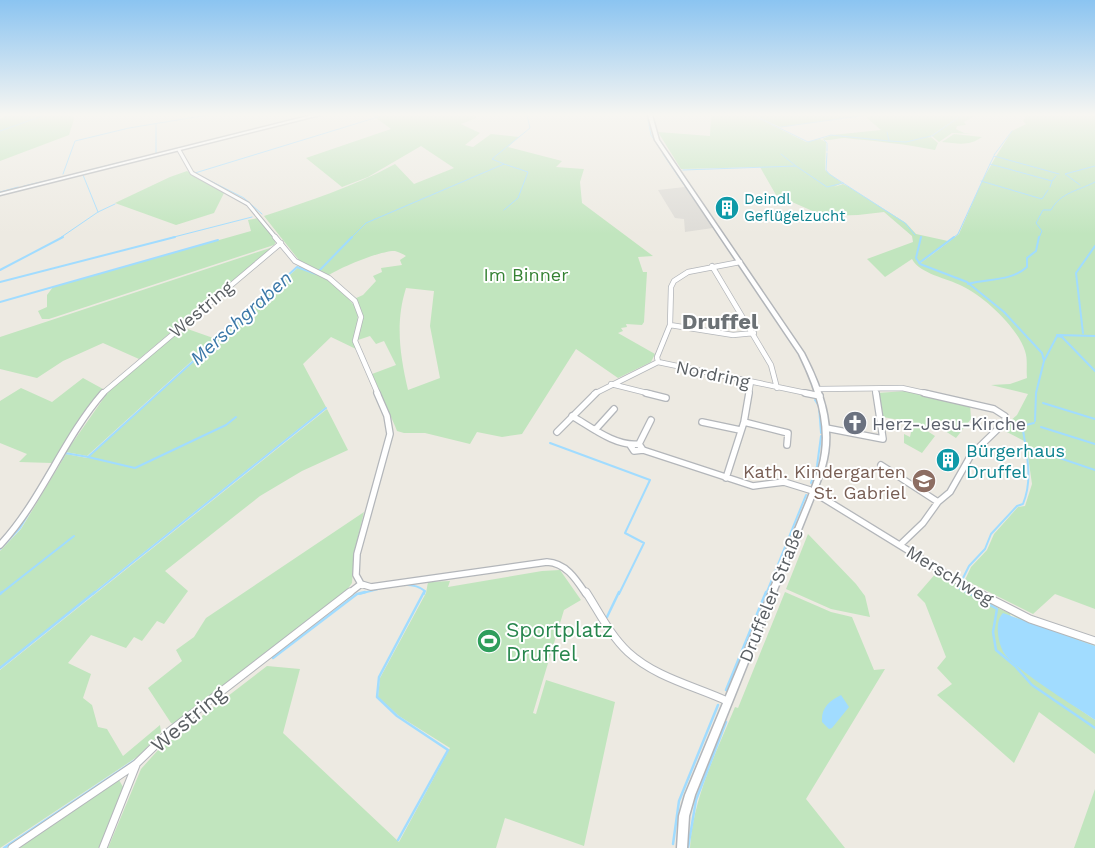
<svg xmlns="http://www.w3.org/2000/svg" width="1095" height="848" font-family="'Work Sans',sans-serif">
  <rect width="100%" height="100%" fill="#edeae2"/>
  <!-- industrial -->
  <path fill="#dedcd7" d="M685 187 713 228 685 232 684 219 675 218 658 190Z"/>
  <!-- green -->
  <path fill="#c1e5be" fill-rule="evenodd" d="M7 115H72L74 119 69 135 0 161V119Z
    M372 115H476V118L461 124 480 133 465 145 473 147 491 134 519 137 508 147 562 161 556 167 584 169 580 182 582 203 653 256 638 257 643 272H647L644 322 642 325 626 324 627 327 621 328 623 331 618 333 655 354 651 362 618 378 576 349 522 434 502 437 477 432 470 444 425 433H404L397 431 395 426 372 374 396 365 384 341 376 344 370 336 358 340C357 323 365 314 354 299L363 295 376 281 373 276 382 272 381 268 402 265 400 260 406 256C403 254 399 252 395 251 382 250 335 269 325 278L347 297 358 310 356 349 331 337 303 364 326 407 0 667V551L21 529 66 454 87 458 302 264 264 216C309 201 353 187 395 164L414 184 454 168 421 146 368 177 342 187 306 158 391 129ZM406 288 434 291 430 326 440 378 408 390C400 355 395 323 406 288Z
    M711 115H752L806 142 820 139 826 142 825 170 842 183 834 187 843 184 849 187 906 223 916 234 948 241 921 263 959 234 982 181 995 158 1012 131 1026 124 1023 121 1027 115H1095V609L1055 594 1033 614 965 580 971 567 987 550 994 534 1018 507 1025 506 1032 484 1026 442 1001 429 1017 415 1028 394 991 385 1010 384 1027 378C1026 370 1028 359 1025 351 1018 328 984 296 962 286 947 278 920 274 912 259L885 277 867 259 913 242 912 236 884 212 858 215 824 216 776 195 760 167 681 169 658 132 710 136Z
    M754 115H866L780 127Z
    M871 115H961L928 138 931 137 938 143 935 150C906 144 874 141 845 138 837 138 827 142 822 139L832 135 881 130 867 118Z
    M963 115 975 116 964 122 966 125 957 126 956 129 964 133 973 134 952 133 939 142 932 136Z
    M954 134 982 137C968 147 957 143 942 142Z
    M187 171 224 193 214 213 176 225 115 203 170 177Z
    M258 218 277 240 274 245 49 319H42L38 311 47 307V295L53 287 251 231 248 220Z
    M273 247 139 359 103 343 63 361 37 378 0 369V337Z
    M182 327 216 339 87 456 66 452 108 392Z
    M83 378 103 389 52 463 19 462 27 454 0 443V401L21 388 52 402Z
    M906 391 970 404 971 419 956 438 942 429 900 423 899 420 883 417 877 393Z
    M327 409 348 450 302 471 260 496 165 571 188 591 164 624 157 621 142 641 134 637 126 648 91 635 68 663 91 674 83 698 92 705 98 727 107 729 123 756 160 725 161 732 140 755 0 848V670Z
    M921 427 935 436 922 453 904 443V434L910 437 912 428Z
    M364 512 354 554 352 583 347 590 175 725 171 723 148 688 182 661 176 650 194 637 206 618Z
    M808 534 856 584 865 596 870 617 831 609 786 589Z
    M560 570 581 600 564 610 533 713 536 714 546 680 615 702 584 846 505 818 496 848H108L141 769 159 749 267 666 300 669 283 733 399 842 450 748 399 716 378 697 380 678 426 593 428 582 450 581 448 587 542 571Z
    M937 572 1000 609 1029 621 1095 642V646L1024 622 1010 614 1024 671 1095 720V754L1039 712 1014 763 937 695 952 684 937 668 946 657 925 603 917 595Z
    M785 592 831 612 852 617 874 670 885 669 806 799 845 848H690C693 798 716 753 735 707L738 708Z
    M119 780 123 787 99 848H19Z
    M1095 789V848H1074Z"/>
  <!-- water -->
  <path fill="#a1dcff" d="M1003 613 1095 646V720C1076 707 1015 670 1004 653 998 643 994 622 1003 613Z
    M841 695 849 707 832 728 829 729 822 722C821 708 829 701 841 695Z"/>
  <g fill="none" stroke-linecap="round" stroke-linejoin="round">
    <!-- stream-far2 -->
    <path stroke="#a1dcff" stroke-width="1" d="M653 115 655 125
      M753 115 808 142 831 135 889 141 887 132
      M648 120 651 135 661 150
      M156 124V153
      M781 127 867 115
      M0 131 45 115
      M932 136 962 115
      M658 137 667 151
      M824 140 827 143V151
      M889 141 906 142 931 136
      M669 153 670 155
      M827 153 826 170 829 174 905 223 915 235
      M663 154 691 195
      M781 154 796 166
      M994 155 1012 131
      M672 158 676 164
      M504 164 528 172 518 198 504 210
      M990 164 994 156 1059 174
      M683 170 796 166 827 187 843 183
      M82 172 126 161
      M63 174 75 141 129 128 208 115
      M83 175 98 212
      M64 177 78 173
      M981 181 1042 199 1048 190
      M1080 185 1065 174 1095 166
      M24 186 54 179
      M1050 187 1052 181
      M0 192 18 187
      M693 198 695 201
      M698 204 706 216
      M262 214 244 198 195 173 378 117 374 115
      M708 220 714 228
      M60 238 98 212 115 204
      M170 238 252 217
      M351 238 366 223 504 164 492 159 530 128 527 115
      M953 238 958 234 990 164 1052 181 1056 176
      M1039 238 1042 231 1036 223 1043 210H1051C1061 192 1078 191 1095 182"/>
    <!-- stream-far1 -->
    <path stroke="#a1dcff" stroke-width="2" d="M921 237 916 258 920 264 967 282 1004 312 1042 353 1044 361 1036 393 1035 421
      M919 263 954 237
      M0 270 63 237
      M0 282 175 237
      M968 284C988 278 1010 282 1027 267V258L1036 251 1039 237
      M0 302 218 240
      M1083 333 1076 273 1095 246
      M1057 335 1095 336
      M1044 361 1057 336 1062 337 1095 371
      M815 400 819 406 821 433
      M1043 403 1095 419
      M1041 427 1095 444
      M550 443 650 480 625 533 644 543 619 594
      M1033 449 1095 470
      M88 457 135 468 226 425 236 417
      M62 459 65 453 88 457 297 267 316 274 352 237
      M811 483 817 466 821 436
      M0 549 20 528 30 511
      M962 580 969 566 985 549 991 534 1017 506 1023 504C1033 479 1027 456 1023 430L1026 425 1034 423
      M959 588 969 594
      M0 594 74 536
      M93 594 326 408
      M359 594C378 590 409 577 425 591L424 594
      M766 594 806 495"/>
    <!-- stream -->
    <path stroke="#a1dcff" stroke-width="2.5" d="M967 592 997 609 993 632 996 650 1015 666 1032 685 1095 728
      M0 594 2 592
      M607 617 619 592
      M273 658 357 594 365 592
      M0 668 95 592
      M726 690 766 592
      M398 840 448 750 397 716 377 697 379 677 424 592
      M673 844 679 801 718 705
      M4 848 137 759
      M688 848 696 800 726 722"/>
    <!-- minor-far3 casing -->
    <g stroke="#b3b6ba" stroke-width="5">
      <path id="minor-far3" d="M179 150 192 173 248 204 276 238"/>
    </g>
    <!-- minor-far2 casing -->
    <g stroke="#b3b6ba" stroke-width="6">
      <path id="minor-far2" d="M275 237 295 261 329 278 355 301 361 317 355 341 378 394
        M712 266 771 365 777 388
        M670 325 733 335 754 333
        M658 362 811 394
        M658 362 657 357 670 325 671 287 674 281 688 272 740 262
        M611 384 651 394
        M818 389 902 388 929 394
        M875 390 876 394
        M102 394 281 243
        M594 394 658 362
        M749 394 751 382"/>
    </g>
    <!-- minor-far1 casing -->
    <g stroke="#b3b6ba" stroke-width="8">
      <path id="minor-far1" d="M646 393 666 398
        M805 393 820 396
        M572 416C591 427 616 447 639 444L643 450
        M702 422 740 430
        M744 422 788 433 787 445
        M826 428 883 439 876 393
        M595 430 614 409
        M557 432 596 393
        M639 444 651 420
        M630 445 634 451 643 450 753 486 784 482 810 490 979 594
        M881 465 938 502
        M726 478 744 422 749 393
        M0 545C42 500 63 439 103 393
        M900 545 923 523 938 502 950 492 971 455 1005 422V416L994 409 924 393
        M361 584 356 575 357 554 390 434 387 416 377 393
        M361 584 371 587 547 562C566 563 576 579 586 594
        M348 594 361 584"/>
    </g>
    <!-- minor casing -->
    <g stroke="#b3b6ba" stroke-width="9">
      <path id="minor" d="M586 592C599 612 610 635 628 652 655 677 694 686 727 701
        M977 592 1030 619 1095 641
        M12 848 136 764 170 731 350 592
        M103 848 136 765"/>
    </g>
    <!-- tertiary casing -->
    <g stroke="#b3b6ba" stroke-width="3">
      <path id="tertiary" d="M312 115H320L0 195V193Z
        M648 115H652L659 140 804 353C822 388 837 427 825 467 822 478 817 489 813 500L695 795 689 816 687 848H677L679 816 685 795 807 500C811 489 816 478 819 467 830 427 816 389 799 354L655 140Z"/>
    </g>
    <!-- minor-far3 -->
    <use href="#minor-far3" stroke="#fff" stroke-width="3"/>
    <!-- minor-far2 -->
    <use href="#minor-far2" stroke="#fff" stroke-width="4.5"/>
    <!-- minor-far1 -->
    <use href="#minor-far1" stroke="#fff" stroke-width="5.5"/>
    <!-- minor -->
    <use href="#minor" stroke="#fff" stroke-width="7"/>
    <!-- tertiary -->
    <use href="#tertiary" fill="#fff" fill-rule="evenodd"/>
  </g>
  <!-- sky -->
  <linearGradient id="sky" x2="0" y2="1"><stop stop-color="#8bc4f1"/><stop offset="0.49" stop-color="#f7f6f2"/><stop offset="1" stop-color="#f7f6f2" stop-opacity="0"/></linearGradient>
  <rect width="1095" height="234" fill="url(#sky)"/>
  <!-- icons -->
  <defs>
    <g id="building-disc" transform="scale(1.25)"><circle r="9.5" fill="#0f9aa8" stroke="#fff"/><path d="M-4-6H4V6H1V3H-1V6H-4ZM-2.5-4.3h1.7v1.8h-1.7ZM.8-4.3h1.7v1.8H.8ZM-2.5-1h1.7V.8h-1.7ZM.8-1h1.7V.8H.8Z" fill="#fff"/></g>
    <g id="church-disc" transform="scale(1.25)"><circle r="9.5" fill="#6b7280" stroke="#fff"/><path d="M-1.2-6h2.4v3.5h3.3v2.4h-3.3V6h-2.4V-.1h-3.3v-2.4h3.3Z" fill="#fff"/></g>
    <g id="school-disc" transform="scale(1.25)"><circle r="9.5" fill="#8d6e63" stroke="#fff"/><path d="M0-5L7-2L0 1L-7-2ZM-4 1L0 2.5L4 1V4Q0 6-4 4Z" fill="#fff"/></g>
    <g id="stadium-disc" transform="scale(1.25)"><circle r="9.5" fill="#2e9e5b" stroke="#fff"/><path d="M0-5a6.5 5 0 1 0 0 10a6.5 5 0 1 0 0-10ZM-3.5-1.8h7v3.6h-7Z" fill="#fff"/></g>
  </defs>
  <g fill-rule="evenodd">
    <use href="#building-disc" x="727" y="208"/>
    <use href="#church-disc" x="855" y="423"/>
    <use href="#building-disc" x="948" y="460"/>
    <use href="#school-disc" x="924" y="481"/>
    <use href="#stadium-disc" x="489" y="641"/>
  </g>
  <g text-anchor="middle" dominant-baseline="central" stroke-width="4" stroke-linejoin="round" paint-order="stroke">
    <!-- far-culture labels -->
    <g font-size="15" fill="#0d838f" stroke="#fff" text-anchor="start">
      <text x="744" y="199">Deindl<tspan x="744" dy="17">Geflügelzucht</tspan></text>
    </g>
    <!-- park labels -->
    <g font-size="18" fill="#358233" stroke="#fff">
      <text x="526" y="274">Im Binner</text>
    </g>
    <!-- street labels -->
    <g font-size="18" fill="#5a5f63" stroke="#fff">
      <text transform="translate(201 309) rotate(-40)">Westring</text>
      <text transform="translate(713 374) rotate(12)">Nordring</text>
      <text transform="translate(950 575) rotate(31)">Merschweg</text>
      <text transform="translate(771 595) rotate(-68)">Druffeler Straße</text>
    </g>
    <!-- worship labels -->
    <g font-size="18" fill="#5b616d" stroke="#fff" text-anchor="start">
      <text x="872" y="423">Herz-Jesu-Kirche</text>
    </g>
    <!-- culture labels -->
    <g font-size="18" fill="#0d838f" stroke="#fff" text-anchor="start">
      <text x="966" y="450">Bürgerhaus<tspan x="966" dy="21">Druffel</tspan></text>
    </g>
    <!-- education labels -->
    <g font-size="18" fill="#785e54" stroke="#fff" text-anchor="end">
      <text x="906" y="471">Kath. Kindergarten<tspan x="906" dy="21">St. Gabriel</tspan></text>
    </g>
    <!-- water labels -->
    <g font-size="19" font-style="italic" fill="#3b78a8" stroke="#fff">
      <text transform="translate(241 318) rotate(-42)">Merschgraben</text>
    </g>
    <!-- near-leisure labels -->
    <g font-size="21" fill="#27864d" stroke="#fff" text-anchor="start">
      <text x="506" y="629">Sportplatz<tspan x="506" dy="24">Druffel</tspan></text>
    </g>
    <!-- near-street labels -->
    <g font-size="21" fill="#5a5f63" stroke="#fff">
      <text transform="translate(188 719) rotate(-40)">Westring</text>
    </g>
    <!-- district labels -->
    <g font-size="22" font-weight="bold" fill="#6b7175" stroke="#fff">
      <text x="720" y="321">Druffel</text>
    </g>
  </g>
</svg>
